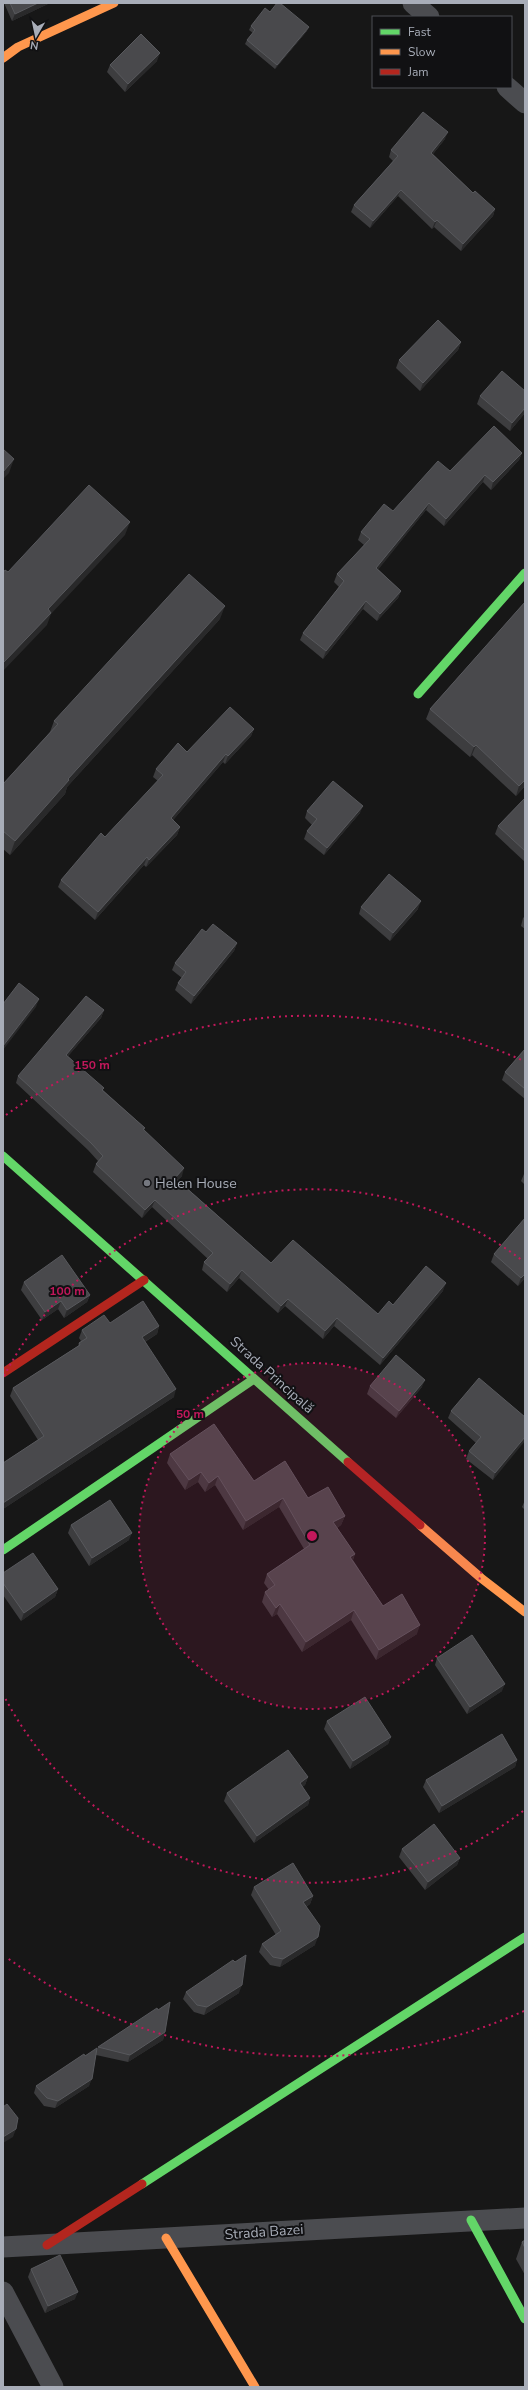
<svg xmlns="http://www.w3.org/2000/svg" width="528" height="2390" font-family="'Nunito Sans',sans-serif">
  <rect width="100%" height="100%" fill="#171717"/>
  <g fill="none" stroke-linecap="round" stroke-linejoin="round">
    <!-- street -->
    <path stroke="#4b4c50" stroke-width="21" d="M413 3 429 17
      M507 87 525 103
      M3 2247 525 2218
      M3 2292 53 2387"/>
    <!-- fast -->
    <path stroke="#63d668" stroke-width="9" d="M418 694 525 573
      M3 1156 348 1462
      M3 1550 254 1379
      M142 2184 525 1937
      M471 2220 525 2319"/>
    <!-- slow -->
    <path stroke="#ff974d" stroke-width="9" d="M3 58 18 47 114 3
      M420 1525 481 1578 525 1612
      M166 2238 255 2387"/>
    <!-- jam -->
    <path stroke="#b3261e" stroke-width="9" d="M3 1373 144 1280
      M348 1462 420 1525
      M47 2245 142 2184"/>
  </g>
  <!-- wall -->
  <path fill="#3d3d3f" d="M4 3H50L12 21Z
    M251 26 307 31 275 69 245 44 247 40 253 33 249 30Z
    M157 61 125 92 107 72 110 65Z
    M445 139 433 154 473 193 495 209 493 216 461 251 434 227 432 229 398 196 370 228 351 212 354 205 393 161 389 157 391 150Z
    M461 342 458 350 420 391 396 368 399 360Z
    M525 391V413L510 431 477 404 480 396Z
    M522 453 519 460 491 490 483 482 444 526 426 510 378 569 401 591 398 598 377 621 363 609 323 659 300 640 303 633 339 587 334 582 337 574 364 545 358 540 361 532 393 511 450 471Z
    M525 602V786L516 796 472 755 470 757 426 719 430 709Z
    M220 619 67 787 65 794 10 855 3 849V784L50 732 54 721Z
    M254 729 251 736 225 764 223 762 173 820 180 827 177 835 146 867 144 865 95 920 58 887 61 880 105 837 158 781 153 777 156 769 187 752Z
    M525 798V862L495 834 498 826Z
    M307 811 360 813 324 855 304 839 307 831 312 825 305 818Z
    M361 907 418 909 390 941 359 914Z
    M525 916V929L521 926 523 918Z
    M206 932 237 943 234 951 191 1004 175 990 178 983 182 978 172 970 175 963Z
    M104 1010 101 1018 68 1056 103 1090 145 1128 144 1130 182 1176 178 1180 271 1263 378 1314 393 1305 443 1291 380 1365 334 1326 323 1339 285 1306 278 1313 239 1278 227 1292 202 1270 204 1262 208 1259 152 1207 142 1218 93 1172 96 1164 98 1161 88 1150 16 1083 18 1076Z
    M525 1049V1099L502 1080 505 1072Z
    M525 1172V1185L521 1181 524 1174Z
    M525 1218V1278L518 1286 491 1262 494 1254Z
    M24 1282 90 1295 87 1302 64 1318 58 1309 42 1320 21 1290Z
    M110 1323 159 1326 157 1334 145 1342 174 1397 3 1509V1463L38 1440 10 1396 13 1388 78 1346 79 1343 81 1341 79 1338 82 1330Z
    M370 1386 422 1387 396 1418 367 1394Z
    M451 1411 525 1417 493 1480 466 1459 469 1451 476 1443 448 1418Z
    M170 1454 308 1498 345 1516 341 1525 337 1528 355 1554 353 1560 383 1606 417 1634 376 1660 351 1620 302 1652 277 1614 272 1617 262 1602 265 1592 269 1590 264 1583 267 1574 304 1549 279 1507 243 1530 215 1485 205 1492 198 1482 185 1490 167 1463Z
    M525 1500V1510L522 1507Z
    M71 1525 129 1540 89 1566 68 1533Z
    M3 1573 58 1589 55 1597 21 1621 3 1595Z
    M437 1658 502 1691 467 1714 435 1665Z
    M327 1721 391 1737 388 1744 350 1769 324 1729Z
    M517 1760 515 1767 439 1813 423 1787 426 1780Z
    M308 1777 305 1785 302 1787 310 1798 308 1805 254 1843 224 1801 227 1793Z
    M402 1849 460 1858 457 1865 425 1890 399 1857Z
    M254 1887 313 1896 310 1904 306 1907 315 1945 280 1967 270 1965 259 1952 262 1944 276 1935 251 1895Z
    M186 1992 239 1993 204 2015 194 2012 183 1999Z
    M165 2032 163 2040 128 2062 96 2055 89 2086 55 2108 44 2106 34 2093 36 2086 85 2056 96 2052 98 2047Z
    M525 2240V2275L516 2259 522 2242Z
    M31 2269 75 2299 45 2313 28 2277Z"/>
  <!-- shaded-wall -->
  <path fill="#29292a" d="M38 3H50L12 21 15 14Z
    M309 27 307 31 275 69 277 65Z
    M160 53 157 61 125 92 128 84Z
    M448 132 445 139 429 159 431 153Z
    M401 190 398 196 370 228 373 221Z
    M495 209 493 216 461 251 463 244Z
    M437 220 434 227 432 229 435 222Z
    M461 342 458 350 420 391 423 383Z
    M525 408V413L510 431 512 423Z
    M522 453 519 460 491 490 493 482Z
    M14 459 9 473 3 479V472Z
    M485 475 483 482 444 526 446 519Z
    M429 503 426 510 374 575 376 568Z
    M130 522 125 535 51 614 47 625 3 671V663L48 609Z
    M401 591 398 598 377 621 380 614Z
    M366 601 363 609 323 659 326 651Z
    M225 606 220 619 67 787 65 794 10 855 15 841 68 779Z
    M254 729 251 736 225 764 228 756Z
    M476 745 472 755 470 757 474 747Z
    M226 754 223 762 168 826 171 818Z
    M525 780V786L516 796 519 786Z
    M363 806 360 813 324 855 327 848Z
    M180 827 177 835 146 867 149 860Z
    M147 857 144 865 95 920 98 912Z
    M421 901 418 909 390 941 393 933Z
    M237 943 234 951 191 1004 194 996Z
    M39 999 36 1007 3 1050V1046Z
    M104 1010 101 1018 63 1062 66 1055Z
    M184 1168 182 1176 172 1186 175 1178Z
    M155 1200 152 1207 142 1218 145 1210Z
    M242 1270 239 1278 227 1292 230 1284Z
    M525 1274V1278L518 1286 521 1278Z
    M446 1283 443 1291 380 1365 383 1358Z
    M90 1295 87 1302 64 1318 67 1310Z
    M288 1299 285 1306 278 1313 281 1306Z
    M61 1301 58 1309 42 1320 45 1312Z
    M337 1318 334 1326 323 1339 325 1331Z
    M159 1326 157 1334 139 1345 142 1337Z
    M425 1380 422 1387 396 1418 399 1411Z
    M176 1389 174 1397 3 1509V1503Z
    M525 1437V1441L493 1480 495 1473Z
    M201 1472 198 1482 185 1490 189 1480Z
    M218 1476 215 1485 205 1492 209 1483Z
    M283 1498 279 1507 243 1530 246 1521Z
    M345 1516 341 1525 330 1532 333 1522Z
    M132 1533 129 1540 89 1566 92 1558Z
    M355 1554 351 1564 350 1557Z
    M58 1589 55 1597 21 1621 24 1613Z
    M280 1604 277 1614 272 1617 276 1608Z
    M354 1610 351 1620 302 1652 306 1642Z
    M420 1625 417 1634 376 1660 379 1650Z
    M505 1684 502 1691 467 1714 470 1707Z
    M391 1737 388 1744 350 1769 353 1761Z
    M517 1760 515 1767 439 1813 442 1806Z
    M308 1777 305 1785 297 1791 300 1783Z
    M310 1798 308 1805 254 1843 257 1836Z
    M460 1858 457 1865 425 1890 428 1882Z
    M313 1896 310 1904 300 1910 303 1902Z
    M318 1937 315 1945 280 1967 283 1959Z
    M242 1985 239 1993 204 2015 207 2007Z
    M165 2032 163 2040 128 2062 130 2055Z
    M92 2079 89 2086 55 2108 58 2101Z
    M16 2129 13 2137 3 2143V2137Z
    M78 2292 75 2299 45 2313 48 2306Z"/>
  <!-- building -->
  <path fill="#49494c" stroke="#58595d" d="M10 3H38L15 14Z
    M277 3H280L309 27 277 65 247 40 255 30 251 26 265 8 270 12Z
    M141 34 160 53 128 84 110 65Z
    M423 112 448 132 431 153 473 193 475 191 495 209 463 244 437 220 435 222 401 190 373 221 354 205 398 156 391 150Z
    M438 320 461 342 423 383 399 360Z
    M502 371 525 391V408L512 423 480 396Z
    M494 426 522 453 493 482 485 475 446 519 429 503 376 568 401 591 380 614 366 601 326 651 303 633 344 581 337 574 370 539 361 532 384 504 393 511 438 461 450 471Z
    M3 449 14 459 3 472Z
    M89 485 130 522 48 609 51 613 3 663V573L5 570 8 572Z
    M189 574 225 606 68 779 69 780 15 841 3 831V784L58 724 54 721Z
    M525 602V780L519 786 476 745 474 747 430 709Z
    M230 707 254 729 228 756 226 754 171 818 180 827 149 860 147 857 98 912 61 880 101 833 105 837 163 775 156 769 178 743 187 752Z
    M333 781 363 806 327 848 307 831 317 819 307 811Z
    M525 798V851L498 826Z
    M389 874 421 901 393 933 361 907Z
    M213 924 237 943 194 996 178 983 186 972 175 963 202 929 206 932Z
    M19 983 39 999 3 1046V1004Z
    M86 996 104 1010 66 1055 104 1088 102 1090 145 1128 143 1129 184 1168 175 1178 271 1263 293 1240 378 1314 389 1301 393 1305 426 1266 446 1283 383 1358 337 1318 325 1331 288 1299 281 1306 242 1270 230 1284 204 1262 213 1253 155 1200 145 1210 96 1164 103 1156 91 1143 18 1076Z
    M525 1049V1089L505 1072Z
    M525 1218V1274L521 1278 494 1254Z
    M62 1255 90 1295 67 1310 61 1301 45 1312 24 1282Z
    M143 1301 159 1326 142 1337 176 1389 3 1503V1463L44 1436 13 1388 80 1345 79 1343 87 1338 82 1330 104 1315 110 1323Z
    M396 1355 425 1380 399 1411 370 1386Z
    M479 1378 525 1417V1437L495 1473 469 1451 481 1437 451 1411Z
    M214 1424 254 1481 285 1461 308 1498 328 1487 345 1516 333 1522 355 1554 350 1557 383 1606 402 1594 420 1625 379 1650 354 1610 306 1642 280 1604 276 1608 265 1592 275 1585 267 1574 310 1545 283 1498 246 1521 218 1476 209 1483 201 1472 189 1480 170 1454Z
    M110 1500 132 1533 92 1558 71 1525Z
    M33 1553 58 1589 24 1613 3 1583V1573Z
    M472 1635 505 1684 470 1707 437 1658Z
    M365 1697 391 1737 353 1761 327 1721Z
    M502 1734 517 1760 442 1806 426 1780Z
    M288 1750 308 1777 300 1783 310 1798 257 1836 227 1793Z
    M434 1824 460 1858 428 1882 402 1849Z
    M293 1863 313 1896 303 1902 320 1926 318 1937 283 1959 273 1957 262 1944 281 1931 254 1887Z
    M246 1955 242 1985 207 2007 197 2005 186 1992 233 1960 235 1962Z
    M170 2002 165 2032 130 2055 98 2047 157 2008 158 2010Z
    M97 2048 92 2079 58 2101 47 2098 36 2086 84 2054 85 2056Z
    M7 2104 18 2118 16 2129 3 2137V2107Z
    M525 2240V2248L522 2242Z
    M60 2255 78 2292 48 2306 31 2269Z"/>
  <!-- distance rings -->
  <circle cx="312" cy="1536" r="173" fill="#c2185b" fill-opacity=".12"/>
  <g fill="none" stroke="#c2185b" stroke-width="2" stroke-dasharray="2 4">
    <circle cx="312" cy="1536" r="173"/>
    <path d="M523 1811A347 347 0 0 1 4 1696M4 1376A347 347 0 0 1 523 1261"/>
    <path d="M524 2011A520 520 0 0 1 6 1957M6 1115A520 520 0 0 1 524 1061"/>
  </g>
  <!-- markers -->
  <circle fill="#757880" stroke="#111113" stroke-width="1.5" cx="147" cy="1183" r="4"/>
  <g text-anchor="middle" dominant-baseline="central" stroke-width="4" stroke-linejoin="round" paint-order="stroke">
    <!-- poi labels -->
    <g font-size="14" fill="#a8adb8" stroke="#111113" text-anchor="start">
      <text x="155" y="1183">Helen House</text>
    </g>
    <!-- street labels -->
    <g font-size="14" fill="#a8adb8" stroke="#111113">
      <text transform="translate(272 1375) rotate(42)">Strada Principală</text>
      <text transform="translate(264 2232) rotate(-4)">Strada Bazei</text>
    </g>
  </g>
  <circle cx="312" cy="1536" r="6" fill="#c2185b" stroke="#111113" stroke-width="2"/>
  <g font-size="12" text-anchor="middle" font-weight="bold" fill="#c2185b" stroke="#111113" stroke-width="4" stroke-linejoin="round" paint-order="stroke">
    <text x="92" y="1069">150 m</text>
    <text x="67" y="1295">100 m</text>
    <text x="190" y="1418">50 m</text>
  </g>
  <!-- border -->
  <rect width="528" height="2390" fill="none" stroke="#a8adb8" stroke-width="8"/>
  <!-- legend -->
  <rect x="372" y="16" width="140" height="72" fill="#111113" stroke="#4d4f55"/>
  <rect x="380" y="29" width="20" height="6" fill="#63d668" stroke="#4d4f55"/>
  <text x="408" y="36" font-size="12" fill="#a8adb8">Fast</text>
  <rect x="380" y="49" width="20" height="6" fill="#ff974d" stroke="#4d4f55"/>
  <text x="408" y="56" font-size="12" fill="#a8adb8">Slow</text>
  <rect x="380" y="69" width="20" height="6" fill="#b3261e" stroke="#4d4f55"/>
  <text x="408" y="76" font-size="12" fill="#a8adb8">Jam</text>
  <!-- north arrow -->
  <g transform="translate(36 36) rotate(189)" stroke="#111113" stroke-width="3" paint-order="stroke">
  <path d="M0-3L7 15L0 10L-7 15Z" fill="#a8adb8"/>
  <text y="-6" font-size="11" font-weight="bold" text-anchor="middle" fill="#a8adb8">N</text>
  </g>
</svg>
